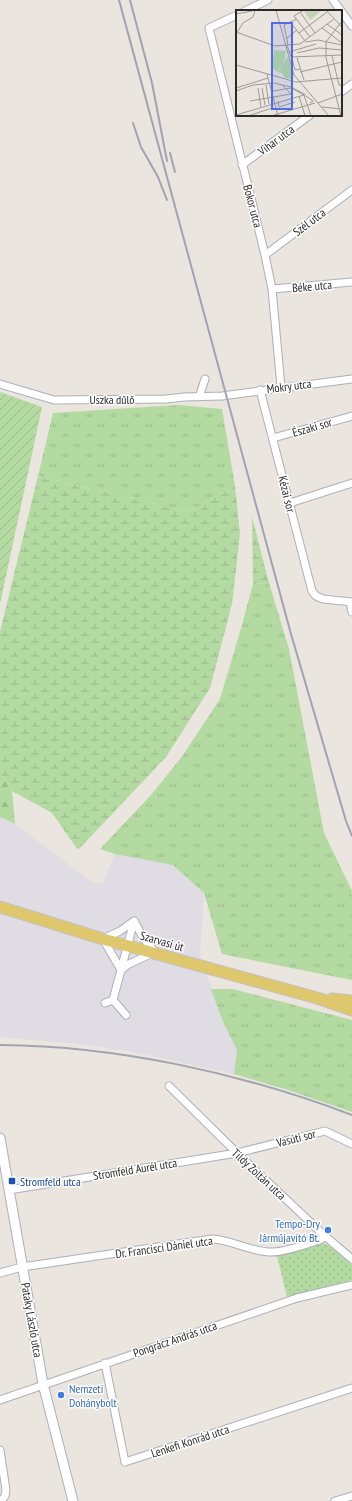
<svg xmlns="http://www.w3.org/2000/svg" width="352" height="1501" font-family="'PT Sans Narrow',sans-serif">
  <defs>
    <pattern id="grass-tufts" width="24" height="20" patternUnits="userSpaceOnUse"><rect width="24" height="20" fill="#b3daa1"/><path d="M3 7l-1-3M5 7V3M7 7l1-3M15 17l-1-3M17 17v-4M19 17l1-3" fill="none" stroke="#9abb8b"/></pattern>
    <pattern id="forest-firs" width="22" height="20" patternUnits="userSpaceOnUse"><rect width="22" height="20" fill="#b3daa1"/><path d="M5 1l3.5 6h-7zM16 11l3.5 6h-7z" fill="#9abb8b"/></pattern>
    <pattern id="wetland-marsh" width="20" height="14" patternUnits="userSpaceOnUse"><rect width="20" height="14" fill="#b3daa1"/><path d="M1 5h8M5 5V1M11 12h8M15 12V8" fill="none" stroke="#9abb8b"/></pattern>
    <pattern id="park-dots" width="8" height="8" patternUnits="userSpaceOnUse"><rect width="8" height="8" fill="#b3daa1"/><path d="M2 2h.1M6 6h.1" fill="none" stroke="#9abb8b" stroke-width="1.8" stroke-linecap="round"/></pattern>
    <pattern id="garden-furrows" width="10" height="10" patternUnits="userSpaceOnUse"><rect width="10" height="10" fill="#b3daa1"/><path d="M-1 1l2-2M0 10L10 0M9 11l2-2" fill="none" stroke="#9abb8b"/></pattern>
  </defs>
  <rect width="100%" height="100%" fill="#eae5de"/>
  <!-- industrial -->
  <path fill="#dfdde3" d="M0 818 15 824 93 883H103L116 851 173 865 204 893 200 955 223 1022 237 1050 234 1074 133 1052 78 1044 0 1037Z"/>
  <!-- grass -->
  <path fill="url(#grass-tufts)" d="M178 405 222 409 235 486 189 512 38 476 53 413Z
    M269 583 289 649 324 833 352 891V980L222 954 204 893 173 865 115 854 100 849 151 795 181 758 220 699 242 625 253 584Z
    M211 989H233L352 1020V1112L288 1090 234 1074 237 1050 223 1022Z"/>
  <!-- forest -->
  <path fill="url(#forest-firs)" d="M0 773 12 791 15 824 0 817Z"/>
  <!-- wetland -->
  <path fill="url(#wetland-marsh)" d="M38 476 189 512 235 486 240 534 232 604 210 688 166 757 78 850 52 813 12 791 0 773V632Z
    M252 517 269 583 253 584Z"/>
  <!-- park -->
  <path fill="url(#park-dots)" d="M324 1243 332 1247 352 1265V1280L287 1297 277 1256Z"/>
  <!-- garden -->
  <path fill="url(#garden-furrows)" d="M0 392 42 407 0 604Z"/>
  <g fill="none" stroke-linecap="round" stroke-linejoin="round">
    <!-- minor casing -->
    <g stroke="#aeafb9" stroke-width="9">
      <path id="minor" d="M333 0 352 26
        M245 11 268 0
        M237 15 209 28 265 255 272 289 281 387
        M341 92 352 84
        M242 165 310 115
        M265 255 352 190
        M272 289 352 282
        M0 384 54 400 166 399 184 397 222 396 352 379
        M260 390 312 591 316 596 323 599 352 602
        M199 397 205 379
        M273 438 352 416
        M290 503 352 483
        M350 602 352 612
        M134 921 144 939 155 952 129 964 121 970 103 939 120 931Z
        M113 1000 126 1015
        M105 1003 113 1000 134 921
        M169 1086 237 1153 325 1236 352 1259
        M9 1190 237 1153 325 1131 352 1144
        M0 1273 22 1267 212 1239C232 1240 249 1251 269 1252 284 1253 306 1244 320 1240L325 1236
        M105 1363 125 1462 352 1388
        M0 1400 297 1298 352 1285
        M0 1450 6 1490 5 1496 1 1501
        M335 1501 352 1496"/>
    </g>
    <!-- tertiary casing -->
    <g stroke="#aeafb9" stroke-width="11">
      <path id="tertiary" d="M0 1138 43 1384 73 1501"/>
    </g>
    <!-- primary casing -->
    <g stroke="#c3c3c3" stroke-width="13">
      <path id="primary" d="M0 907 103 939 317 998 352 1010
        M332 999 352 1001"/>
    </g>
    <!-- minor -->
    <use href="#minor" stroke="#fff" stroke-width="7"/>
    <!-- tertiary -->
    <use href="#tertiary" stroke="#fff" stroke-width="9"/>
    <!-- primary -->
    <use href="#primary" stroke="#dfc76e" stroke-width="11"/>
    <!-- rail -->
    <path stroke="#a1a3b2" stroke-width="2" d="M119 0 291 634 346 821 352 836
      M130 0 152 83 167 161
      M133 123 141 147 158 177 167 200
      M170 153 175 172
      M0 1045C118 1046 241 1073 352 1115"/>
  </g>
  <!-- markers -->
  <rect fill="#1a4fb4" stroke="#fff" stroke-width="1.5" x="8" y="1177" width="8" height="8" rx="2"/>
  <g fill="#3f7fe0" stroke="#fff" stroke-width="1.5">
    <circle cx="328" cy="1230" r="4"/>
    <circle cx="61" cy="1395" r="4"/>
  </g>
  <g text-anchor="middle" dominant-baseline="central" stroke-width="3" stroke-linejoin="round" paint-order="stroke">
    <!-- street labels -->
    <g font-size="12" fill="#2a2a2a" stroke="#fff">
      <text transform="translate(276 140) rotate(-37)">Vihar utca</text>
      <text transform="translate(253 206) rotate(75)">Bokor utca</text>
      <text transform="translate(309 222) rotate(-37)">Szél utca</text>
      <text transform="translate(312 286) rotate(-5)">Béke utca</text>
      <text transform="translate(289 386) rotate(-7)">Mokry utca</text>
      <text x="112" y="399">Uszka dűlő</text>
      <text transform="translate(312 427) rotate(-16)">Északi sor</text>
      <text transform="translate(287 494) rotate(76)">Kézai sor</text>
      <text transform="translate(162 941) rotate(16)">Szarvasi út</text>
      <text transform="translate(296 1138) rotate(-14)">Vasúti sor</text>
      <text transform="translate(135 1169) rotate(-9)">Stromfeld Aurél utca</text>
      <text transform="translate(259 1174) rotate(43)">Tildy Zoltán utca</text>
      <text transform="translate(164 1247) rotate(-8)">Dr. Francisci Dániel utca</text>
      <text transform="translate(32 1320) rotate(80)">Pataky László utca</text>
      <text transform="translate(175 1339) rotate(-19)">Pongrácz András utca</text>
      <text transform="translate(190 1441) rotate(-18)">Lenkefi Konrád utca</text>
    </g>
    <!-- transit labels -->
    <g font-size="12" fill="#164399" stroke="#fff" text-anchor="start">
      <text x="20" y="1181">Stromfeld utca</text>
    </g>
    <!-- shop labels -->
    <g font-size="12" fill="#366cbe" stroke="#fff" text-anchor="end">
      <text x="320" y="1223">Tempo-Dry<tspan x="320" dy="14">Járműjavító Bt.</tspan></text>
      <text x="69" y="1388" text-anchor="start">Nemzeti<tspan x="69" dy="14">Dohánybolt</tspan></text>
    </g>
  </g>
  <!-- overview -->
  <g transform="translate(236 10)">
    <rect width="106" height="106" fill="#eae5de"/>
    <path d="M52 46 58 68 57 69 49 68 46 63 42 62Z" fill="#b3daa1"/>
    <path d="M38 40 50 41 48 52 41 62 36 57Z" fill="#b3daa1"/>
    <path d="M68 1 89 0 90 1H85L74 10Z" fill="#c3d2b7"/>
    <path fill="none" stroke="#9d9a96" stroke-width="1" d="M40 0 58 65 93 106M68 0 58 6 74 27M90 0 106 17M64 2 79 23M0 4 16 1M54 12 70 32 82 30 106 35M91 14 106 25M86 18 106 33M0 22 39 36 64 34 98 9M63 23 91 2M0 24 7 13 17 7 19 0M51 28 61 20M90 32V48L105 106M90 32 106 11M51 35 55 47 106 45M52 35 48 15 61 9M53 42 80 34M61 43 83 38 106 40M96 46 103 75H106M56 48 59 60 64 59M61 48 68 70M0 55 60 72 106 68M64 62 106 52M31 64 42 106M30 75 33 94M46 75 55 84M0 78 32 68M22 78 25 97M26 78 29 95M0 81 17 75 38 73 55 77 70 85M37 81 55 78 68 85M68 85 75 106M63 86 69 106M70 86 77 91 74 93M14 91 55 84M42 91 43 97 59 92M82 93 106 84M86 97 106 99M0 105 68 85M12 106 36 98M35 106 79 93"/>
    <path fill="#526ae3" fill-opacity="0.15" stroke="#526ae3" stroke-width="2" d="M36 13H56V99H36Z"/>
    <rect width="106" height="106" fill="none" stroke="#2a2a2a" stroke-width="2"/>
  </g>
</svg>
